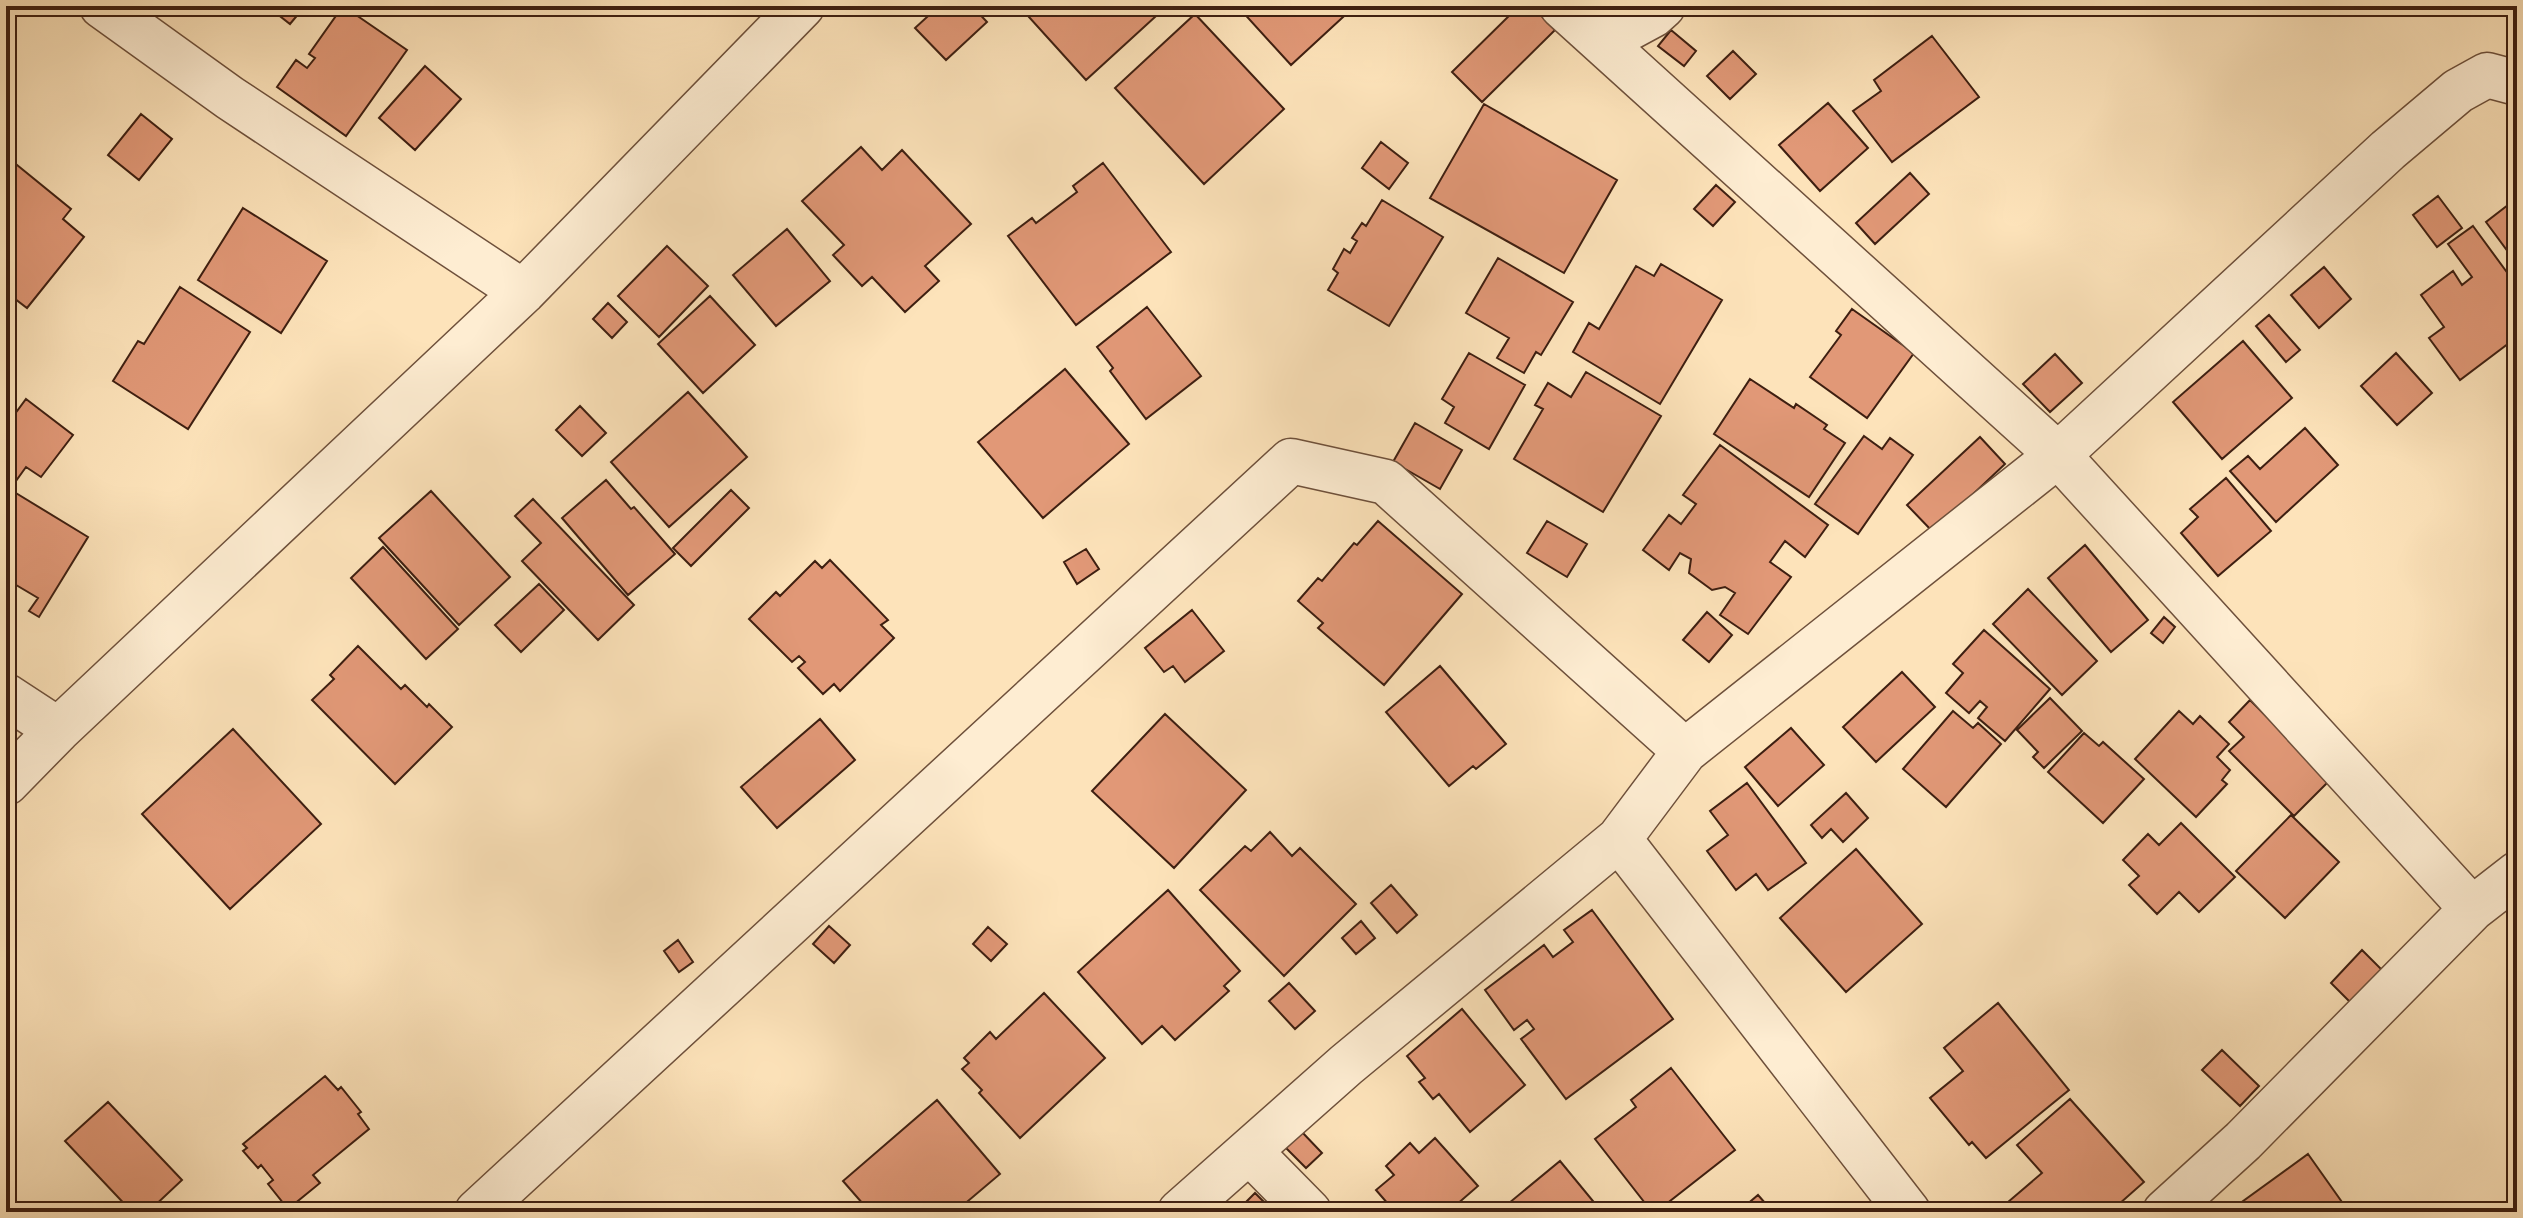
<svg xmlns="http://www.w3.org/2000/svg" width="2523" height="1218" font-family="'IM FELL English',serif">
  <rect width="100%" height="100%" fill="#fde3ba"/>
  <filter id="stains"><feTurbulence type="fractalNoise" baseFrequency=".0025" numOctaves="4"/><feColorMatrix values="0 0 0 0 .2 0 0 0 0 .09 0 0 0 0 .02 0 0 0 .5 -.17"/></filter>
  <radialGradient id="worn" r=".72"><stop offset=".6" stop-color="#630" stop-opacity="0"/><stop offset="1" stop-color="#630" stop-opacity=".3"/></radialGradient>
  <!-- building -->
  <path fill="#e19877" stroke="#3e1f11" stroke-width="2" d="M267 6H305L290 24Z
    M343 6 407 50 346 136 277 87 296 60 307 68 315 58 309 54Z
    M939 6H972L987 22 946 60 915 28Z
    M1019 6H1167L1086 80Z
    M1242 6H1355L1291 65 1239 8Z
    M1519 6H1532L1555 30 1482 102 1452 72Z
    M1195 14 1284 109 1204 184 1115 88Z
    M1671 30 1696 51 1684 66 1658 46Z
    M1932 36 1979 97 1892 162 1853 111 1881 91 1874 80Z
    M1733 51 1756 74 1730 99 1707 76Z
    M425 66 461 99 415 150 379 118Z
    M1828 103 1868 148 1820 191 1779 145Z
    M1484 104 1617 180 1564 273 1430 198Z
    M141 114 172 139 139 180 108 155Z
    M1381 142 1408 163 1389 189 1362 168Z
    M861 147 882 170 902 150 971 224 925 266 939 281 905 312 872 277 862 286 833 255 844 245 802 201Z
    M6 156 71 209 63 219 84 237 27 308 6 292Z
    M1103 163 1171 252 1076 325 1008 236 1032 218 1036 223 1077 192 1073 186Z
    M1910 173 1929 194 1875 244 1856 223Z
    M1716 185 1735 202 1713 226 1694 209Z
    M2438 196 2462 228 2437 247 2413 215Z
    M2517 198V264L2486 222Z
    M1382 200 1443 237 1389 326 1328 290 1338 273 1333 269 1344 249 1350 253 1357 241 1352 238 1362 223 1366 226Z
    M243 208 327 261 281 333 198 280Z
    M2473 226 2517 286V337L2460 380 2429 338 2444 327 2421 295 2453 271 2462 285 2472 277 2448 244Z
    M787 229 830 281 776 326 733 275Z
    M667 246 708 286 659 337 618 296Z
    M1498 258 1573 302 1541 355 1536 352 1524 373 1497 358 1509 338 1466 313Z
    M1661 264 1722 300 1660 404 1573 352 1589 323 1599 329 1636 266 1654 276Z
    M2324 267 2351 299 2319 328 2291 295Z
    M180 287 250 332 188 429 113 381 138 341 144 344Z
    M710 296 755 345 703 393 658 344Z
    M608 303 627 322 612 338 593 319Z
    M1147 307 1201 376 1146 419 1110 371 1113 368 1097 347Z
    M1852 309 1914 353 1867 418 1810 377 1841 335 1836 331Z
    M2269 315 2300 350 2286 362 2256 326Z
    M2243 341 2292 398 2222 459 2173 402Z
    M1469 353 1525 385 1489 449 1445 423 1454 407 1442 399Z
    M2396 353 2432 393 2397 425 2361 386Z
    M2055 354 2082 383 2050 412 2023 384Z
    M1065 369 1129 444 1043 518 978 442Z
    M1586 372 1661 416 1603 512 1514 459 1543 409 1535 405 1548 383 1571 397Z
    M1750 379 1794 408 1796 404 1827 425 1824 429 1845 443 1809 497 1714 434Z
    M688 392 747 457 669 527 611 462Z
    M26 399 73 435 41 477 26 467 13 485 6 480V426Z
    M580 406 606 433 582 456 556 430Z
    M1415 423 1462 450 1440 489 1393 462Z
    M2305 428 2338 465 2276 522 2230 471 2248 456 2260 469Z
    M1864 436 1882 449 1890 438 1913 455 1858 534 1815 504Z
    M1980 437 2005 464 1933 532 1907 505Z
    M1720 445 1828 525 1805 557 1785 541 1770 562 1791 577 1748 634 1720 615 1735 593 1725 587 1712 590 1689 573 1691 559 1680 553 1669 570 1643 550 1669 515 1681 524 1696 504 1683 495Z
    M2226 478 2271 531 2218 576 2181 533 2198 517 2190 509Z
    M606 480 631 509 634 507 675 554 628 595 562 518Z
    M6 487 88 537 39 617 29 611 38 598 6 579Z
    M731 490 749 508 691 566 673 548Z
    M431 491 510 577 459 625 379 538Z
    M533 499 634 605 598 640 522 561 541 543 515 516Z
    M1378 521 1462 594 1384 685 1318 628 1323 623 1298 601 1318 578 1322 581 1354 543 1357 545Z
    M1547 521 1587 544 1567 577 1527 553Z
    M2085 545 2148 620 2111 652 2048 578Z
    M383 547 458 629 426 659 351 578Z
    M1086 549 1099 569 1077 584 1064 562Z
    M830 560 888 620 881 625 894 638 840 691 834 684 823 694 798 668 805 662 799 656 792 662 749 619 776 592 780 596 815 561 822 568Z
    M539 584 564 610 521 652 495 625Z
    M2028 589 2097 661 2062 695 1993 624Z
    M1192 610 1224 651 1185 682 1173 666 1164 672 1145 648Z
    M1707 612 1732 635 1709 662 1683 640Z
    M2164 617 2175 627 2163 643 2151 633Z
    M1984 630 2050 689 2005 741 1978 718 1987 707 1980 701 1969 713 1946 693 1963 673 1953 664Z
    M358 646 401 689 405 685 427 707 429 704 452 727 395 784 312 700 334 679 330 675Z
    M1440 666 1506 744 1476 769 1473 766 1449 786 1386 712Z
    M1902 672 1935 707 1876 762 1843 727Z
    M2050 698 2082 731 2044 768 2033 757 2038 752 2017 730Z
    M2250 700 2330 780 2294 816 2229 751 2244 737 2229 722Z
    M1953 711 1973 728 1978 723 2001 744 1946 807 1903 769Z
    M2179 711 2193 724 2200 716 2229 744 2217 757 2230 770 2222 780 2227 784 2196 817 2135 759Z
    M1165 714 1246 790 1174 868 1092 791Z
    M820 719 855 760 777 828 741 787Z
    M1791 728 1824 765 1778 806 1745 767Z
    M233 729 321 824 230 909 142 814Z
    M2084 733 2099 746 2103 742 2144 779 2103 823 2048 772Z
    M1747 783 1806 863 1768 890 1756 874 1736 890 1707 851 1728 835 1710 811Z
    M1846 793 1868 818 1843 842 1831 829 1822 838 1811 825Z
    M2291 815 2339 862 2285 918 2236 871Z
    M2181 823 2235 877 2199 912 2179 892 2157 914 2129 885 2139 876 2123 860 2148 834 2159 845Z
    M1270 832 1292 856 1300 848 1356 904 1284 976 1200 890 1245 846 1251 851Z
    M1856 849 1922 924 1846 992 1780 918Z
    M1391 885 1417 915 1397 933 1371 903Z
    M1168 890 1240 971 1224 986 1229 991 1175 1040 1162 1026 1142 1044 1078 972Z
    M1592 910 1673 1019 1566 1099 1521 1039 1534 1029 1527 1020 1514 1030 1485 990 1544 945 1553 957 1573 942 1564 930Z
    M1361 921 1375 938 1356 954 1342 938Z
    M829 926 850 945 834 963 813 944Z
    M988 927 1007 944 991 961 973 944Z
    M678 940 693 962 679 972 664 951Z
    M2362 950 2384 972 2353 1005 2331 983Z
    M1289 983 1315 1011 1295 1029 1269 1001Z
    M1044 993 1105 1058 1020 1138 979 1093 982 1090 962 1069 969 1063 964 1058 990 1032 996 1039Z
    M1998 1003 2069 1090 1986 1158 1972 1142 1969 1145 1930 1098 1963 1071 1944 1048Z
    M1462 1009 1525 1085 1470 1132 1439 1094 1433 1099 1419 1082 1425 1078 1407 1056Z
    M2222 1050 2259 1086 2240 1106 2202 1070Z
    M1671 1068 1735 1150 1656 1212H1652L1595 1139 1636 1107 1631 1100Z
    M325 1076 338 1090 341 1087 361 1112 358 1114 369 1129 313 1175 320 1183 288 1209 268 1184 273 1180 261 1165 258 1168 243 1151 247 1148 243 1144Z
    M2070 1099 2144 1182 2110 1212H2017L2008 1202 2042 1173 2017 1145Z
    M937 1100 1000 1174 955 1212H870L843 1181Z
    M108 1102 182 1180 148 1212H132L65 1141Z
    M1301 1131 1322 1153 1306 1168 1285 1147Z
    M1435 1138 1478 1186 1448 1212H1395L1376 1190 1394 1175 1386 1166 1410 1143 1419 1153Z
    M2308 1154 2349 1212H2228Z
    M1560 1161 1602 1212H1517L1509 1203Z
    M1255 1193 1274 1212H1236Z
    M1758 1195 1773 1212H1738Z"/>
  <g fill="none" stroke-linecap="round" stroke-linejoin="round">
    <!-- minor casing -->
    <g stroke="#6e503b" stroke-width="47">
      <path id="minor" d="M102 6 230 98 523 292
        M1562 6 2058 455 2472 909
        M1603 42 1653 15 1663 6
        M6 696 58 730
        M6 783 58 730 523 292 802 6
        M1619 839 1908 1212
        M1249 1151 1309 1212
        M477 1212 1291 461 1386 482 1685 751
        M1180 1212 1346 1065 1619 839 1685 751 2058 455 2388 150 2458 91 2487 75 2517 83
        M2165 1212 2243 1141 2472 909 2517 874"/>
    </g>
    <!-- minor -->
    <use href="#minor" stroke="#feedd2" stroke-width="44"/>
  </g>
  <!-- margin -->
  <rect width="2523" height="1218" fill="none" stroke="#fde3ba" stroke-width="32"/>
  <rect x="8" y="8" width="2507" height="1202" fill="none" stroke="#3e1f11" stroke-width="4"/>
  <rect x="16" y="16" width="2491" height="1186" fill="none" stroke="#3e1f11" stroke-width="2"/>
  <rect width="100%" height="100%" filter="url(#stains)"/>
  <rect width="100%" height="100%" fill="url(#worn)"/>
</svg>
